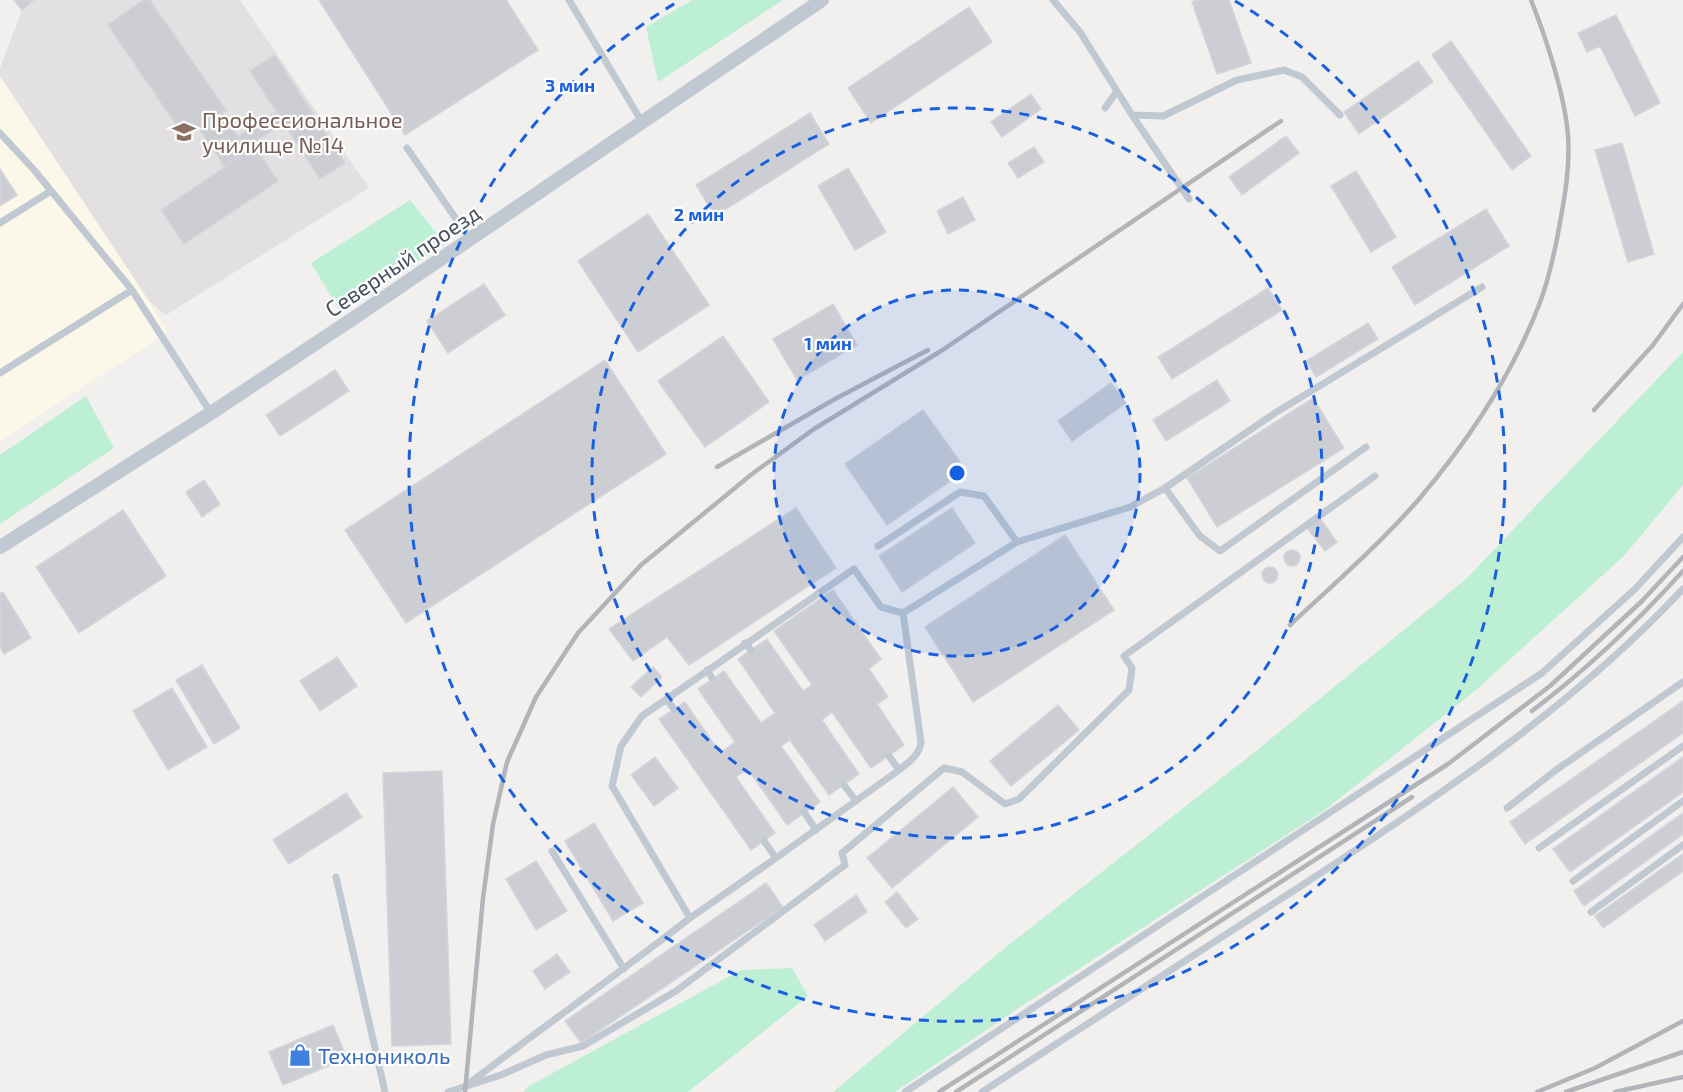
<svg xmlns="http://www.w3.org/2000/svg" width="1683" height="1092" font-family="'Exo 2',sans-serif">
  <rect width="100%" height="100%" fill="#f2efef"/>
  <!-- commercial -->
  <path fill="#fcf8e9" d="M0 65 168 332 0 441Z"/>
  <!-- education -->
  <path fill="#e3e0e1" d="M14 0H240L369 188 166 315 149 301 0 76V68L22 10Z"/>
  <!-- green -->
  <path fill="#bdefd5" d="M692 0H783L658 82 646 27Z
    M410 200 445 244 340 311 311 263Z
    M1683 352V485L1624 556 1476 690 1325 810 1023 1005 895 1092H833L1006 947 1256 751 1466 579Z
    M86 396 114 448 0 524V455Z
    M792 968 808 996 688 1092H523L529 1086 741 970Z"/>
  <!-- building -->
  <path fill="#ccced4" stroke="#d3d5db" stroke-width="1.5" d="M14 0H34L22 10Z
    M143 0H150L226 110 185 138 108 25Z
    M319 0H506L538 50 405 135Z
    M1196 0H1229L1251 63 1217 74 1192 2Z
    M969 7 992 42 871 123 848 88Z
    M1616 15 1660 103 1635 116 1600 46 1587 52 1578 33Z
    M1451 41 1531 156 1512 170 1432 55Z
    M275 55 345 163 320 179 250 71Z
    M1418 61 1433 82 1359 134 1344 112Z
    M1031 94 1041 109 1002 137 991 122Z
    M276 112 284 123 246 148 238 136Z
    M222 113 248 152 225 167 199 128Z
    M810 113 829 144 715 216 696 185Z
    M1286 136 1299 153 1242 195 1229 177Z
    M1622 143 1654 254 1628 262 1595 150Z
    M255 147 278 181 184 244 161 210Z
    M1034 147 1044 162 1018 178 1008 163Z
    M848 168 886 232 855 250 818 186Z
    M0 169 17 195 0 206Z
    M1356 171 1396 237 1371 252 1331 186Z
    M963 197 975 220 948 234 937 211Z
    M1486 209 1509 246 1415 305 1392 267Z
    M648 214 709 305 638 352 578 261Z
    M484 284 505 315 448 353 427 321Z
    M1268 288 1282 310 1172 379 1158 357Z
    M833 304 857 345 797 380 773 339Z
    M1368 323 1378 339 1316 377 1306 361Z
    M723 336 769 402 705 447 658 381Z
    M605 360 666 454 406 623 345 530Z
    M335 370 349 391 280 436 266 415Z
    M1217 380 1230 401 1166 441 1153 420Z
    M1111 383 1126 403 1072 441 1058 421Z
    M1313 398 1344 448 1217 527 1187 478Z
    M923 410 966 470 887 525 845 464Z
    M204 480 220 504 202 517 186 492Z
    M796 508 836 568 689 665 667 637 633 661 609 629Z
    M952 508 975 543 902 592 879 556Z
    M123 510 166 576 79 633 36 567Z
    M1319 517 1337 542 1325 551 1306 527Z
    M1065 535 1114 610 973 702 925 627Z
    M1284 558a8 8 0 1 1 16 0a8 8 0 1 1-16 0Z
    M1262 575a8 8 0 1 1 16 0a8 8 0 1 1-16 0Z
    M833 590 881 659 869 669 888 697 877 704 904 745 871 768 832 712 822 720 859 774 829 795 790 740 781 746 820 802 787 825 748 769 736 777 775 833 751 850 659 719 685 702 720 753 735 742 698 689 724 671 761 723 775 713 738 659 767 639 803 691 812 685 774 631Z
    M3 592 31 638 4 654 0 647V594Z
    M337 657 357 686 320 711 300 681Z
    M202 665 240 728 214 744 176 680Z
    M653 667 662 677 641 697 631 687Z
    M172 688 207 747 168 770 133 711Z
    M1683 701V733L1525 844 1510 822Z
    M1058 705 1079 730 1011 786 990 761Z
    M655 757 678 788 654 806 631 775Z
    M1683 757V792L1570 872 1553 849Z
    M442 771 451 1044 392 1046 383 773Z
    M953 787 978 817 892 888 867 858Z
    M346 793 362 817 289 864 273 840Z
    M1683 813V834L1584 906 1574 891Z
    M594 823 643 903 613 921 565 841Z
    M1683 854V871L1603 928 1595 916Z
    M536 861 567 911 536 930 506 879Z
    M766 883 783 907 581 1043 565 1021Z
    M897 892 918 919 906 928 885 902Z
    M856 895 867 912 825 941 814 925Z
    M557 954 570 972 545 989 533 971Z
    M333 1025 347 1058 283 1085 269 1052Z"/>
  <g fill="none" stroke-linecap="round" stroke-linejoin="round">
    <!-- service -->
    <path stroke="#c0c8d1" stroke-width="7" d="M569 0 642 122
      M1053 0 1080 32 1132 115 1189 199
      M1105 108 1117 91
      M1132 115 1163 116 1237 80 1284 70 1302 77 1340 115
      M0 133 35 171 132 290
      M407 148 470 239
      M0 223 51 191
      M0 373 132 290 211 413
      M1165 488 1200 536 1220 551 1366 447
      M1017 542 1130 507 1165 488 1275 413 1482 287
      M745 643 751 650
      M707 670 712 678
      M666 699 674 709
      M889 756 899 770
      M844 785 856 801
      M1507 808 1556 770 1683 682
      M804 812 816 830
      M764 841 776 858
      M1539 848 1683 746
      M552 851 624 969
      M336 877 385 1092
      M1573 881 1683 801
      M1591 912 1683 845
      M690 918 776 858 899 770C910 761 919 756 921 742L903 613
      M471 1082C543 1027 618 974 690 918L612 786 621 746 642 716 854 569 881 607 903 613 1017 542 984 496 960 492 878 546
      M448 1092 501 1075 546 1055 583 1046 676 991 845 865 842 853 944 768 962 772 1005 804 1019 799 1129 690 1132 668 1124 656 1375 476
      M905 1092 1542 673 1635 589 1683 537
      M982 1092C1085 1026 1187 959 1290 893 1429 803 1570 710 1683 589"/>
    <!-- minor -->
    <path stroke="#c0c8d1" stroke-width="14" d="M0 547 211 413 351 320 822 0"/>
    <!-- rail -->
    <path stroke="#b1b4b9" stroke-width="4.5" d="M1594 410 1653 345 1683 304
      M717 467 835 399 928 350
      M1290 625C1334 584 1381 543 1420 498 1468 441 1512 375 1539 305 1550 277 1556 246 1561 217 1566 191 1570 162 1568 136 1565 95 1546 38 1531 0
      M1532 711C1586 670 1637 622 1683 571
      M465 1092 483 898 493 824 507 762 536 697 578 633 641 565 752 474 814 429 941 351 1281 121
      M939 1092 1448 764 1550 686 1642 601 1683 557
      M956 1092 1412 797
      M1537 1092 1595 1068 1683 1021
      M1566 1092 1683 1052
      M1615 1092 1683 1077"/>
  </g>
  <!-- distance rings -->
  <circle cx="957" cy="473" r="183" fill="#1860e2" fill-opacity=".12"/>
  <g fill="none" stroke="#1860e2" stroke-width="3" stroke-dasharray="10 8">
    <circle cx="957" cy="473" r="183"/>
    <circle cx="957" cy="473" r="365"/>
    <path d="M1235 1A548 548 0 1 1 679 1"/>
  </g>
  <!-- icons -->
  <defs>
    <g id="school-bare" transform="scale(1.8)"><path d="M0-5L7-2L0 1L-7-2ZM-4 1L0 2.5L4 1V4Q0 6-4 4Z" fill="#8d6e63" stroke="#fff" stroke-width="2.5" paint-order="stroke"/></g>
    <g id="shop-bare" transform="scale(1.8)"><path d="M-5-2.5h2.3a2.7 3.5 0 0 1 5.4 0H5L5.5 6h-11ZM-1.5-2.5h3a1.5 2.3 0 0 0-3 0Z" fill="#3f7fe0" stroke="#fff" stroke-width="2.5" paint-order="stroke"/></g>
  </defs>
  <g fill-rule="evenodd">
    <use href="#school-bare" x="184" y="132"/>
    <use href="#shop-bare" x="300" y="1055"/>
  </g>
  <g text-anchor="middle" dominant-baseline="central" stroke-width="4.5" stroke-linejoin="round" paint-order="stroke">
    <!-- education labels -->
    <g font-size="22" fill="#785e54" stroke="#fff" text-anchor="start">
      <text x="202" y="119">Профессиональное<tspan x="202" dy="25">училище №14</tspan></text>
    </g>
    <!-- street labels -->
    <g font-size="22" fill="#47515d" stroke="#fff">
      <text transform="translate(402 260) rotate(-34)">Северный проезд</text>
    </g>
    <!-- shop labels -->
    <g font-size="22" fill="#366cbe" stroke="#fff" text-anchor="start">
      <text x="318" y="1055">Технониколь</text>
    </g>
  </g>
  <circle cx="957" cy="473" r="9" fill="#1860e2" stroke="#fff" stroke-width="3"/>
  <g font-size="18" text-anchor="middle" font-weight="bold" fill="#1860e2" stroke="#fff" stroke-width="4.5" stroke-linejoin="round" paint-order="stroke">
    <text x="570" y="92">3 мин</text>
    <text x="699" y="221">2 мин</text>
    <text x="828" y="350">1 мин</text>
  </g>
</svg>
